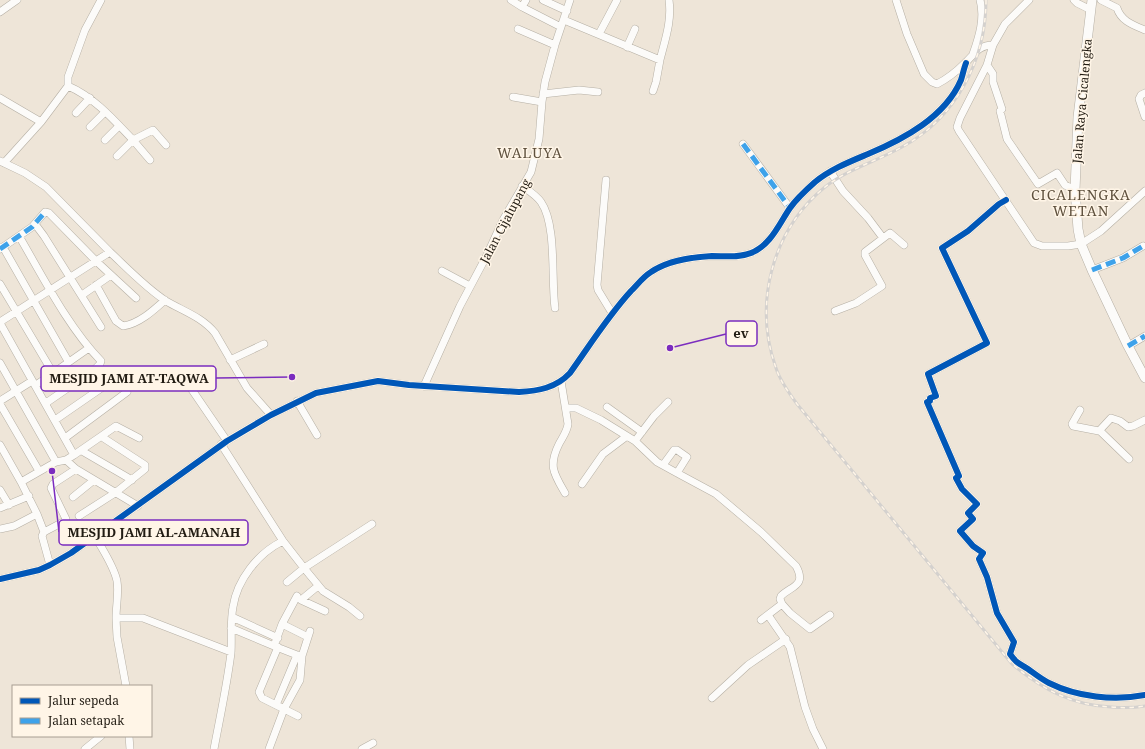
<svg xmlns="http://www.w3.org/2000/svg" width="1145" height="749" font-family="'Noto Serif',serif">
  <rect width="100%" height="100%" fill="#eee5d8"/>
  <g fill="none" stroke-linecap="round" stroke-linejoin="round">
    <!-- minor casing -->
    <g stroke="#b5afa4" stroke-width="8">
      <path id="minor" d="M511 0 522 7 526 0
        M543 0 567 11
        M896 0 907 34 924 74 932 82 937 84C947 79 958 70 965 63 975 54 978 45 993 45L1005 24 1029 0
        M1074 0 1077 3 1091 10
        M1101 0 1117 8C1121 21 1133 25 1145 30
        M522 7 561 27
        M0 12 17 0
        M564 20 660 60C665 40 672 21 669 0
        M518 29 555 45
        M599 34 617 0
        M993 45 987 65 960 118 957 127 959 131 1034 243 1042 246H1068L1081 244 1101 231 1145 191
        M627 47 635 29
        M973 54C979 37 985 18 980 0
        M987 65 993 74V82L1002 109 1000 111 1007 139 1038 184 1057 173 1065 185 1075 190
        M68 86C94 97 114 120 133 140L117 156
        M653 91 656 82 660 60
        M1145 93 1141 95 1139 99 1145 117
        M543 94 579 90 598 92
        M513 97 542 102
        M0 98 41 122 68 86V77L85 30 101 0
        M76 113 90 98
        M90 127 105 112
        M105 140 119 126
        M743 144 790 208
        M150 160 133 140 153 130 166 145
        M0 161 25 173 46 187 110 252
        M4 163 41 122
        M830 171 843 191 868 218 883 238
        M606 180 597 285 598 290 612 313
        M522 186C529 191 536 195 541 202 557 225 551 280 555 308
        M1006 200 999 204 968 231 942 248 987 343 928 374 936 396 930 398V401L927 402 959 476 956 478 962 489 977 504 968 513 973 519 960 531 973 546 983 553 979 559 987 577 997 613 1014 642 1010 654C1017 664 1019 663 1028 669 1035 674 1041 679 1049 683 1077 697 1114 701 1145 695
        M35 224 44 236 101 327
        M19 236C43 277 68 327 101 361L100 364 94 370 46 403
        M0 247H3L68 361
        M0 249 32 227 45 212 49 213 96 261 136 298
        M1092 270 1123 258 1143 246
        M442 271 470 286
        M0 284 53 373
        M96 285 116 321 123 326C139 324 154 310 165 300
        M82 295 111 275
        M835 311 856 303 882 286 865 255V252L890 233 904 245
        M0 322 110 252C128 269 146 288 166 301 183 311 202 317 215 333L247 388 271 415
        M0 323 74 455 66 460 56 462 21 482
        M1128 346 1145 336
        M230 360 264 344
        M0 363 56 462
        M561 381 568 424C567 432 562 438 559 444 548 466 554 474 565 493
        M188 384 227 441
        M36 385 89 348
        M424 386 460 306 487 255 503 220 531 172 539 139 542 102 545 82 555 45 570 0
        M0 401 32 381
        M297 401 317 435
        M0 404 39 471
        M607 407 642 432
        M566 408H576L601 420 635 441 657 462 677 473 716 494 761 532 796 566C807 586 791 586 781 596L780 599 782 604 790 613 810 629 830 615
        M1080 410 1072 424 1073 426 1099 431 1111 418 1120 421 1128 427 1133 426 1145 420
        M55 420 113 380
        M1100 431 1129 459
        M65 438 127 392
        M635 441 654 416 668 402
        M221 444 283 541 304 568 372 524
        M0 445 21 482 37 514 14 526 0 529
        M82 451 132 480
        M74 455 116 426 139 438
        M66 460 76 469 138 506
        M663 465 674 450H677L687 457 677 473
        M582 484 603 454 627 436
        M0 490 9 505
        M73 497 94 480
        M0 508 29 496
        M37 514 44 532
        M79 516 115 493 145 469V465L102 437
        M95 536C102 549 114 566 117 581 119 593 116 606 116 618H143L231 652
        M50 565 42 536 44 532 65 521 66 519 51 488 53 484 76 469
        M0 579 39 570 50 565 71 553 227 441 271 415 316 393 378 381 409 385 519 392C538 391 556 388 570 373 590 345 608 316 631 291 638 284 643 277 651 272 667 261 693 257 712 256 725 256 739 258 751 253 771 245 779 224 790 208 797 198 806 190 815 182 831 169 849 162 868 154 904 139 945 117 961 80 963 74 964 68 966 63
        M287 582 304 568 323 591 349 607 360 616
        M318 586 301 600 325 611
        M768 615 790 647 805 707 813 729 823 749
        M232 617 278 638
        M116 618 117 637 126 686
        M761 620 782 604
        M282 624 308 637
        M231 628 274 646 282 624 297 596
        M274 646 297 655 276 705
        M278 647 259 692 262 698 298 716
        M302 656 310 631
        M712 698 748 665 786 639
        M129 736 130 749
        M85 749 101 736
        M214 749C220 717 227 685 231 653 232 638 230 622 233 607 237 580 258 553 283 541
        M269 749 284 709 300 680 302 656 297 655
        M362 749 373 743"/>
    </g>
    <!-- major casing -->
    <g stroke="#b5afa4" stroke-width="10">
      <path id="major" d="M1092 0 1078 117 1075 190 1078 229 1081 244 1092 270 1128 346 1145 378"/>
    </g>
    <!-- minor -->
    <use href="#minor" stroke="#fcfbf9" stroke-width="7"/>
    <!-- major -->
    <use href="#major" stroke="#fcfbf9" stroke-width="9"/>
    <!-- rail casing -->
    <g stroke="#d4d1ce" stroke-width="3">
      <path id="rail" d="M986 0C986 60 956 118 902 147 877 161 848 169 825 187 772 230 753 304 776 368 780 381 789 393 797 404L1012 664C1042 689 1071 705 1111 707 1123 708 1134 708 1145 706"/>
    </g>
    <!-- rail -->
    <use href="#rail" stroke="#fff5e7" stroke-width="1.5" stroke-dasharray="4.5" stroke-linecap="butt"/>
    <!-- quiet -->
    <path stroke="#3ea2ea" stroke-width="5" stroke-dasharray="10 5" stroke-linecap="butt" d="M743 144 790 208
      M0 249 32 227 45 212
      M1092 270 1123 258 1143 246
      M1128 346 1145 336"/>
    <!-- cycleway casing -->
    <g stroke="#fff5e7" stroke-width="8">
      <path id="cycleway" d="M1006 200 999 204 968 231 942 248 987 343 928 374 936 396 930 398V401L927 402 959 476 956 478 962 489 977 504 968 513 973 519 960 531 973 546 983 553 979 559 987 577 997 613 1014 642 1010 654C1017 664 1019 663 1028 669 1035 674 1041 679 1049 683 1077 697 1114 701 1145 695
        M0 579 39 570 50 565 71 553 227 441 271 415 316 393 378 381 409 385 519 392C538 391 556 388 570 373 590 345 608 316 631 291 638 284 643 277 651 272 667 261 693 257 712 256 725 256 739 258 751 253 771 245 779 224 790 208 797 198 806 190 815 182 831 169 849 162 868 154 904 139 945 117 961 80 963 74 964 68 966 63"/>
    </g>
    <!-- cycleway -->
    <use href="#cycleway" stroke="#0057b8" stroke-width="6"/>
  </g>
  <g text-anchor="middle" dominant-baseline="central" stroke-width="3" stroke-linejoin="round" paint-order="stroke">
    <!-- street labels -->
    <g font-size="12" fill="#221c13" stroke="#fff5e7">
      <text transform="translate(1082 101) rotate(-85)">Jalan Raya Cicalengka</text>
      <text transform="translate(505 221) rotate(-62)">Jalan Cijalupang</text>
    </g>
    <!-- quarter labels -->
    <g font-size="14" letter-spacing="1" fill="#5f513e" stroke="#fff5e7">
      <text x="530" y="152">WALUYA</text>
      <text x="1081" y="194">CICALENGKA<tspan x="1081" dy="16">WETAN</tspan></text>
    </g>
  </g>
  <!-- callouts -->
  <path fill="none" stroke="#7b2cbf" stroke-width="1.5" d="M670 348L726 334M292 377L216 378M52 471L59 532"/>
  <g fill="#7b2cbf" stroke="#fff5e7" stroke-width="1.5">
    <circle cx="670" cy="348" r="4"/>
    <circle cx="292" cy="377" r="4"/>
    <circle cx="52" cy="471" r="4"/>
  </g>
  <g fill="#fff5e7" stroke="#7b2cbf" stroke-width="1.5">
    <rect x="726" y="321" width="31" height="25" rx="4"/>
    <rect x="41" y="366" width="175" height="25" rx="4"/>
    <rect x="59" y="520" width="189" height="25" rx="4"/>
  </g>
  <g font-size="13" text-anchor="middle" font-weight="bold" fill="#221c13">
    <text x="741" y="338">ev</text>
    <text x="129" y="383">MESJID JAMI AT-TAQWA</text>
    <text x="154" y="537">MESJID JAMI AL-AMANAH</text>
  </g>
  <!-- legend -->
  <rect x="12" y="685" width="140" height="52" fill="#fff5e7" stroke="#a79e92"/>
  <rect x="20" y="698" width="20" height="6" fill="#0057b8" stroke="#a79e92"/>
  <text x="48" y="705" font-size="12" fill="#221c13">Jalur sepeda</text>
  <rect x="20" y="718" width="20" height="6" fill="#3ea2ea" stroke="#a79e92"/>
  <text x="48" y="725" font-size="12" fill="#221c13">Jalan setapak</text>
</svg>
